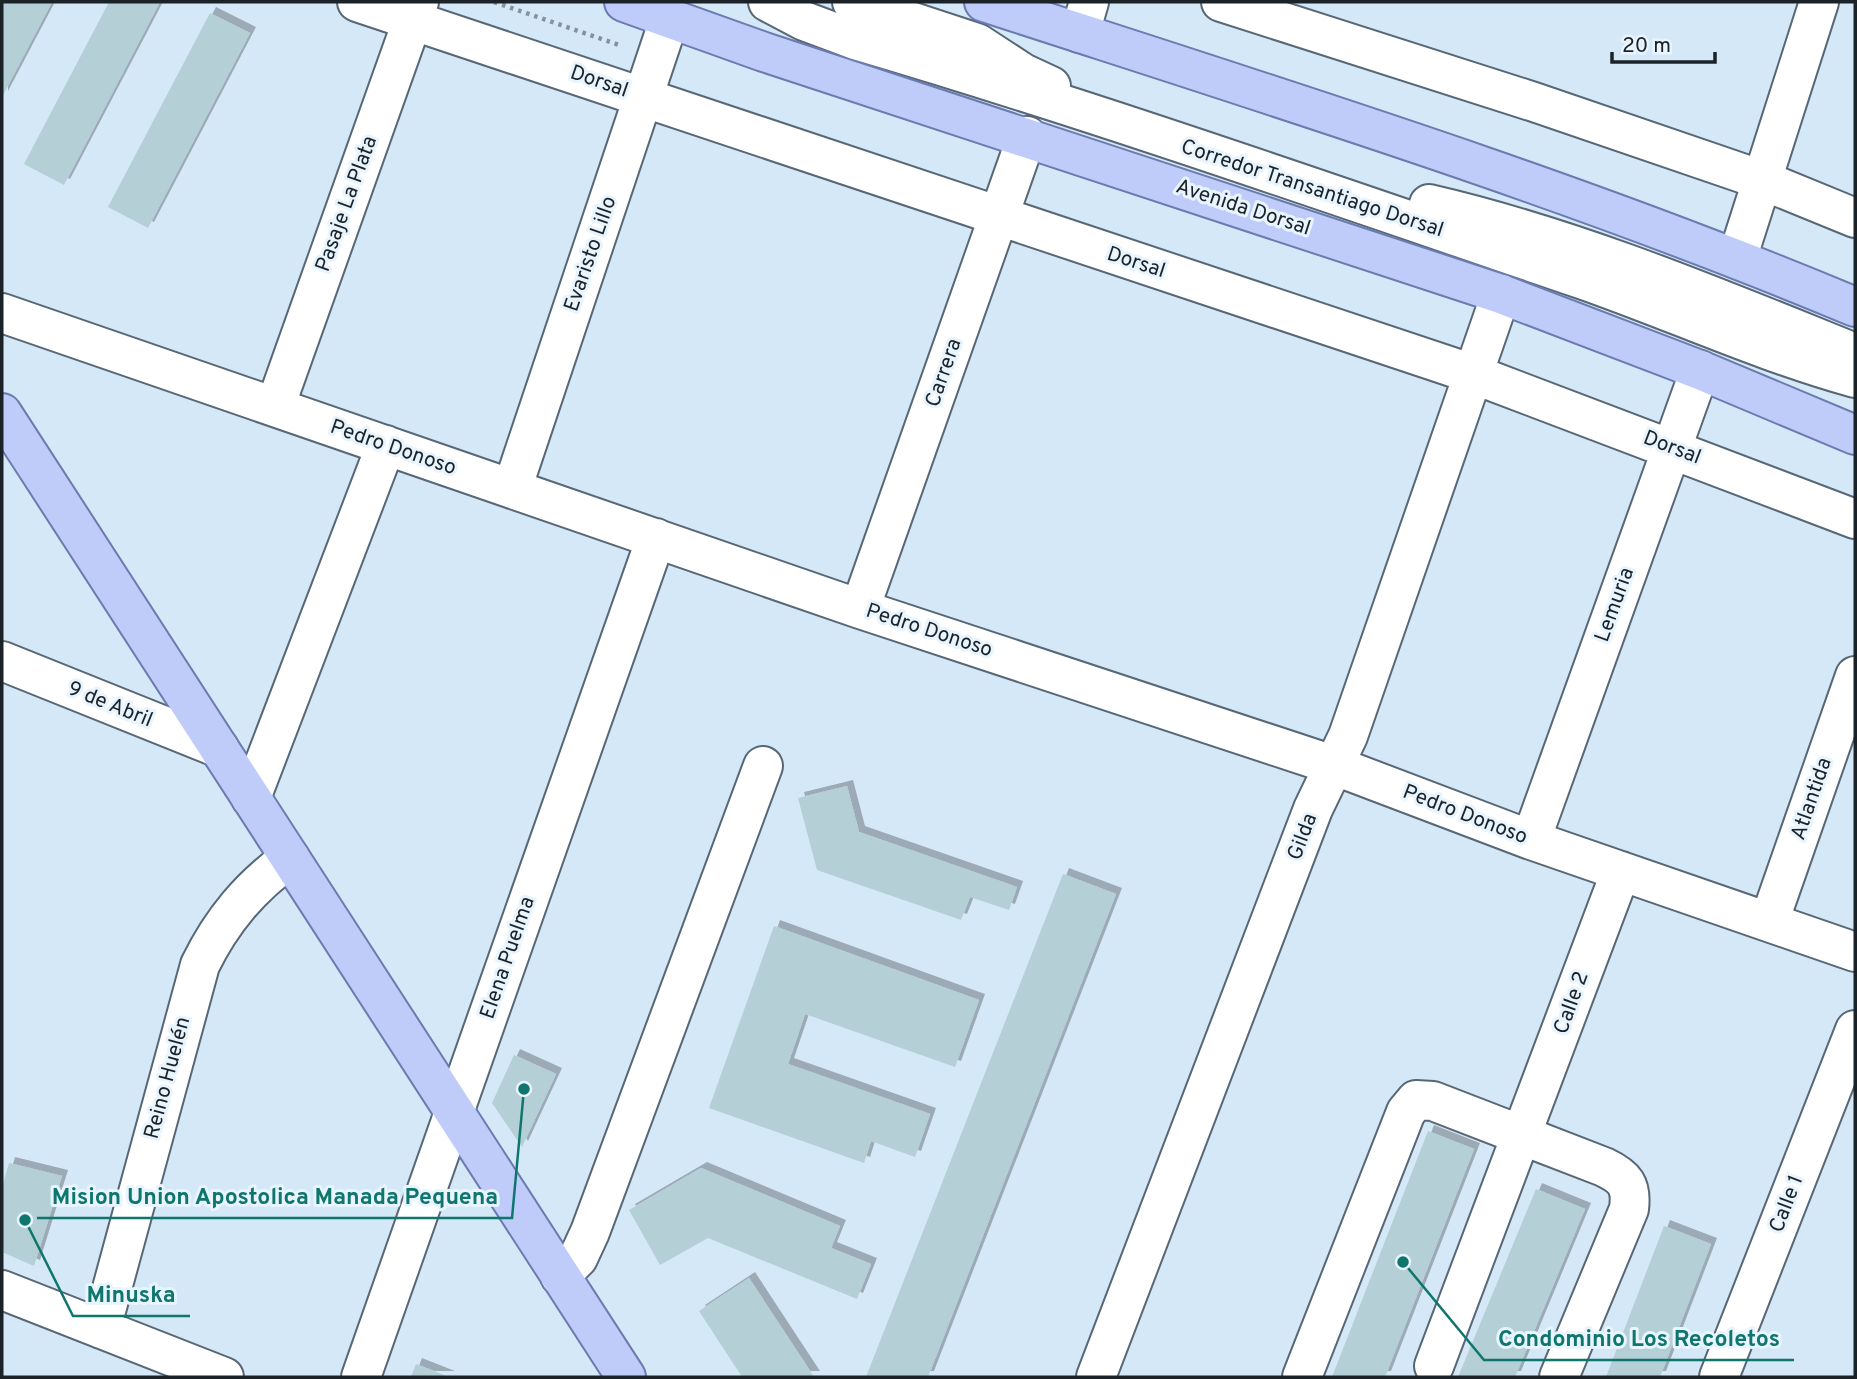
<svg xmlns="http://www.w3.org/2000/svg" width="1857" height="1379" font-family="Overpass,sans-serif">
  <defs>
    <filter id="shadow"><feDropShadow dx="6" dy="-6" stdDeviation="0" flood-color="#0004"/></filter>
  </defs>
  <rect width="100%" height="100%" fill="#d5e8f8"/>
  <!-- building -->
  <path fill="#b4cfd5" filter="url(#shadow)" d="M2 2H52L2 97Z
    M109 2H160L64 185 24 164Z
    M210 13 250 33 148 228 108 207Z
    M847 786 859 832 1017 887 1009 910 970 897 961 920 817 870 798 798Z
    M1063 874 1116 894 928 1377H866Z
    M774 926 979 1000 955 1067 805 1014 788 1064 930 1114 915 1157 871 1141 864 1163 709 1108Z
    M514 1055 556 1074 522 1147 492 1103Z
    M1428 1131 1474 1149 1385 1377H1332Z
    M9 1163 62 1176 34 1266 2 1252V1188Z
    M701 1168 840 1226 831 1248 871 1264 857 1299 708 1238 660 1265 629 1210Z
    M1536 1189 1585 1209 1515 1377H1458Z
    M1664 1226 1711 1244 1660 1377H1606Z
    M749 1278 814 1377H742L699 1311Z
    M416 1364 449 1377H411Z"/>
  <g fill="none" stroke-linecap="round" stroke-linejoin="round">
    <!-- minor casing -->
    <g stroke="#576775" stroke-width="42">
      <path id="minor" d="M357 2 1473 374 1855 519
        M768 2 804 21 855 40C1099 112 1340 197 1581 279 1673 311 1761 352 1855 378
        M852 2 977 43 1023 73 1051 86
        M1221 2 1534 102 1762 180 1855 218
        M1080 33 1089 2
        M1429 204C1576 238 1716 297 1855 353
        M1737 259 1819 2
        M2 313 860 609 1333 765 1531 840 1855 952
        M275 407 419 2
        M512 489 669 20
        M860 609 1027 136
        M2 661 219 748
        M251 798 386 445
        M1531 840 1700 370
        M1769 922 1855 676
        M560 1276 578 1258 590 1232 763 766
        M2 1290 224 1377
        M101 1329 200 965C222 920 250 887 290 858
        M1434 1366 1621 871
        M361 1377 656 538
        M1096 1377 1313 809 1348 736 1501 294
        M1302 1377 1406 1112 1416 1100 1433 1101 1604 1167C1625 1177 1632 1185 1629 1209L1559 1377
        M1719 1377 1855 1030"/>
    </g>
    <!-- major casing -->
    <g stroke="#6a7baf" stroke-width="42">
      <path id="major" d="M624 2 764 52 1501 294 1700 370 1855 435
        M984 2C1276 97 1571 188 1855 307
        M2 413 626 1377"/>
    </g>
    <!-- path -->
    <path stroke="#84929d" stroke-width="4.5" stroke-dasharray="3.5 5" stroke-linecap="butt" d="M494 2 622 46"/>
    <!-- minor -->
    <use href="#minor" stroke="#fff" stroke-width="38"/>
    <!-- major -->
    <use href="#major" stroke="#bfccfa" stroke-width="38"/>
  </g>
  <g text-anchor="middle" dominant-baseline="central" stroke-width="6" stroke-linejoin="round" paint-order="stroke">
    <!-- street labels -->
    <g font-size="21" fill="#1c2328" stroke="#e8f4fe">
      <text transform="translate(599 82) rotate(19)">Dorsal</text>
      <text transform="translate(1312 189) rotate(18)">Corredor Transantiago Dorsal</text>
      <text transform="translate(347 204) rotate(-70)">Pasaje La Plata</text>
      <text transform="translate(1243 208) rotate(18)">Avenida Dorsal</text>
      <text transform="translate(591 254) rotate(-71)">Evaristo Lillo</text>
      <text transform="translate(1136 263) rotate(18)">Dorsal</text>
      <text transform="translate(944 373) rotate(-71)">Carrera</text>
      <text transform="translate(393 448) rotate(19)">Pedro Donoso</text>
      <text transform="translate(1672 448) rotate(21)">Dorsal</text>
      <text transform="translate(1615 605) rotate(-70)">Lemuria</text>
      <text transform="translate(929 631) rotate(18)">Pedro Donoso</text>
      <text transform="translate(110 705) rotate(22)">9 de Abril</text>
      <text transform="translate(1812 799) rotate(-71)">Atlantida</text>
      <text transform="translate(1465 815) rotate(21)">Pedro Donoso</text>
      <text transform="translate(1303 837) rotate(-69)">Gilda</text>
      <text transform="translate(508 958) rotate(-71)">Elena Puelma</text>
      <text transform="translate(1572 1003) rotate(-70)">Calle 2</text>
      <text transform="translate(168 1078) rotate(-75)">Reino Huelén</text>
      <text transform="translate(1787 1204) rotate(-69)">Calle 1</text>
    </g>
  </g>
  <!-- callouts -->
  <path fill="none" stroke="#0f766e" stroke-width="2.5" d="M524 1089L512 1218H37M25 1220L73 1316H190M1403 1262L1484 1360H1794"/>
  <g fill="#0f766e" stroke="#e8f4fe" stroke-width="2.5">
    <circle cx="524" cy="1089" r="7"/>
    <circle cx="25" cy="1220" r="7"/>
    <circle cx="1403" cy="1262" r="7"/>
  </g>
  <g font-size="23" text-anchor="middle" font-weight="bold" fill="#0f766e" stroke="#e8f4fe" stroke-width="6" stroke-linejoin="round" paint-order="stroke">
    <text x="275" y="1204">Mision Union Apostolica Manada Pequena</text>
    <text x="131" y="1302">Minuska</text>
    <text x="1639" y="1346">Condominio Los Recoletos</text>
  </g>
  <!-- border -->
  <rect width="1857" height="1379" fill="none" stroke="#1c2328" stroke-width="7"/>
  <!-- scale -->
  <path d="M1612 52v10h103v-10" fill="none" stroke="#1c2328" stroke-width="3.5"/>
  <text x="1622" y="52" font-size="21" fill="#1c2328" stroke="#e8f4fe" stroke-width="5" paint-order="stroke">20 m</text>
</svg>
